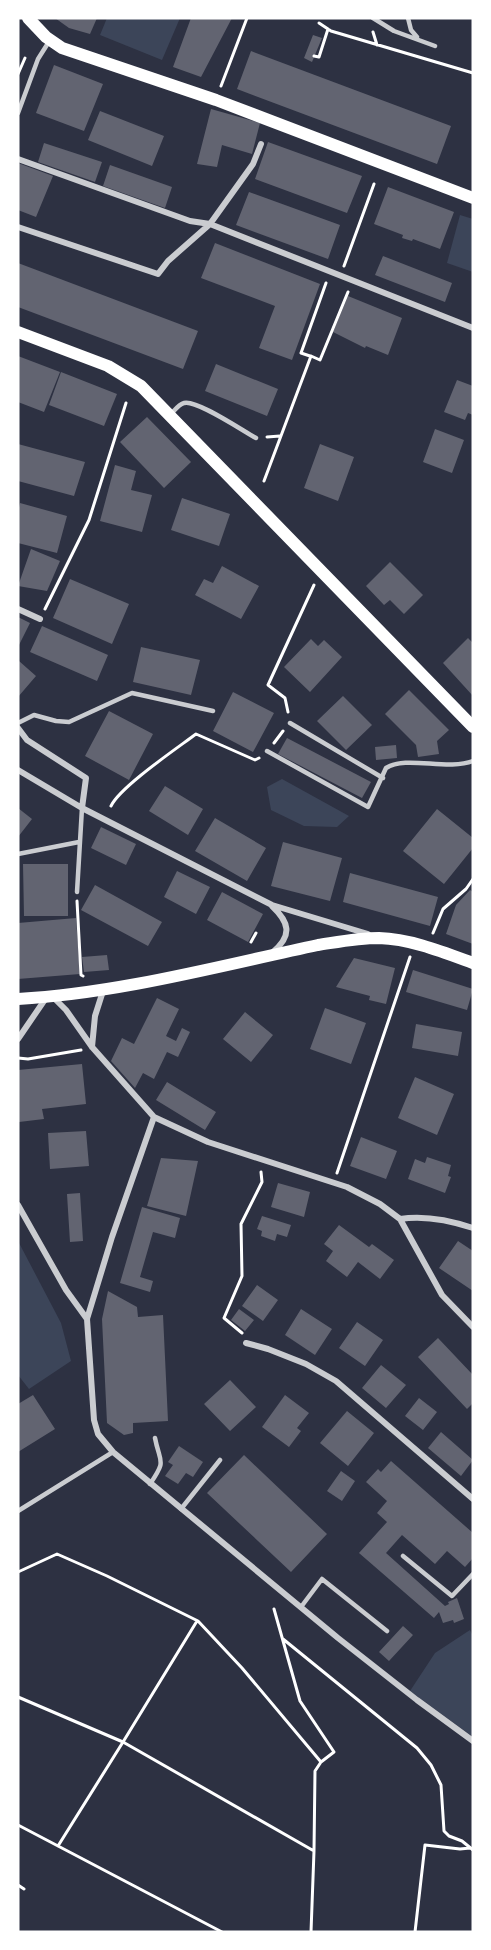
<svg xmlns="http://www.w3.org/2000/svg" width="491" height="1950" font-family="Manrope,sans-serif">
  <rect width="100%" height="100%" fill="#2d3142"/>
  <!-- green -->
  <path fill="#3c4559" d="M107 18H180L162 60 100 35Z
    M460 215 473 219V272L447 263Z
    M282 779 349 816 337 827 304 826 271 810 267 787Z
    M18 1241 61 1323 71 1361 29 1389 18 1375Z
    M470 1630 473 1636V1737L410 1691 435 1653Z"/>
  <!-- building -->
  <path fill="#626471" d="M55 18H97L90 34 69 28Z
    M191 18H232L201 77 173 67Z
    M313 35 322 38 312 62 304 58Z
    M251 51 451 126 437 164 237 89Z
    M54 65 103 84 84 131 36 113Z
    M211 109 260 123 252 154 222 145 217 167 197 164Z
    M100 111 164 136 152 166 88 140Z
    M268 142 362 176 347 213 255 179Z
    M44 143 102 162 95 182 38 162Z
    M18 163 53 176 36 217 18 210Z
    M110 165 172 187 165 208 103 186Z
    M388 187 454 212 440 249 413 239 412 241 402 238 403 235 374 224Z
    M249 192 340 225 328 259 236 225Z
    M215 243 320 284 292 360 259 348 275 306 201 278Z
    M383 256 452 283 445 302 375 275Z
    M18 263 198 331 183 369 18 307Z
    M348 296 402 318 388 355 366 346 365 348 333 332Z
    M18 356 60 372 44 412 18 402Z
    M216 364 278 389 267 416 205 391Z
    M61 372 117 394 104 426 49 405Z
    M457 380 473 386V415L468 413 465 420 444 412Z
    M147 417 191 462 164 488 120 442Z
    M435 429 464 440 452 473 423 462Z
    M18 444 85 462 74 496 18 481Z
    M320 444 354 457 338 501 304 488Z
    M115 465 136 471 131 490 152 495 142 532 100 521Z
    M182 498 230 514 219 546 171 530Z
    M20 503 67 516 57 553 18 543V512Z
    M31 549 60 561 47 591 18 586Z
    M390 562 423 595 404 614 390 600 384 605 366 586Z
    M222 566 259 586 241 619 195 595 204 579 213 583Z
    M70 579 129 604 112 644 53 618Z
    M18 617 30 623 18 647Z
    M42 626 108 655 97 681 30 652Z
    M468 638 473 643V696L443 663Z
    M311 639 318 646 324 640 342 657 310 692 284 667Z
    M141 647 200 660 191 695 133 682Z
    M19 661 36 676 18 697V663Z
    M409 690 449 730 437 741 439 754 418 757 416 745 385 714Z
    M233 692 274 713 253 752 213 731Z
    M343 696 372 725 346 750 317 721Z
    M109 711 153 734 129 780 85 756Z
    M287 738 371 782 362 798 278 754Z
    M396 745 397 758 376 760 375 747Z
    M165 786 203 809 188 835 149 811Z
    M18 808 32 819 18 837Z
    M437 809 473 838V848L444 884 403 851Z
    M215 818 266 848 247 881 195 851Z
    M101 827 136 844 126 865 91 848Z
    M283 842 342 858 330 901 271 886Z
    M23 864H68V916H24Z
    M177 871 210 887 196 914 164 897Z
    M350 873 438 897 430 926 343 902Z
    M95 885 162 922 148 946 81 910Z
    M470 890 473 892V944L446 934 456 905Z
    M222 892 263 914 248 942 207 920Z
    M76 918 80 974 18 979V923Z
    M107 955 109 970 84 972 82 957Z
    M354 958 395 968 386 1004 369 1000 370 996 336 987Z
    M413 970 473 989 467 1010 406 992Z
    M157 998 179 1009 166 1036 176 1041 182 1028 190 1032 178 1057 167 1052 154 1079 143 1073 135 1088 111 1061 122 1038 134 1044Z
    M325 1008 366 1023 351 1064 310 1049Z
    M245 1012 273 1035 251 1062 223 1039Z
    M416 1024 462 1032 458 1056 412 1048Z
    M82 1064 86 1104 42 1109 44 1119 19 1122 18 1070Z
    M415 1077 454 1094 437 1135 398 1118Z
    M167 1082 216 1112 205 1130 156 1100Z
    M86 1131 89 1166 50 1169 48 1133Z
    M361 1137 397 1151 386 1179 350 1166Z
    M427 1157 451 1165 448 1176 451 1177 445 1193 408 1179 415 1159 425 1163Z
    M161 1158 198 1161 186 1216 147 1206Z
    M278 1183 310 1192 304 1217 271 1207Z
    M80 1193 83 1241 70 1242 67 1194Z
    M142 1207 180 1218 175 1238 153 1232 140 1277 153 1281 150 1292 120 1283Z
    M262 1216 291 1225 287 1237 277 1234 275 1241 261 1236 262 1231 257 1229Z
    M339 1225 369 1247 372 1244 394 1260 380 1279 358 1262 347 1277 326 1261 333 1251 324 1244Z
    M458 1241 473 1251V1291L439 1268Z
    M257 1285 278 1300 263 1321 242 1306Z
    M108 1291 137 1307 138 1317 163 1315 168 1421 133 1423V1433L124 1435 107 1423 102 1319Z
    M239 1309 254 1320 245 1331 231 1320Z
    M301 1309 332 1329 315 1355 285 1335Z
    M357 1322 383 1340 365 1366 339 1348Z
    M438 1338 473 1375V1403L467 1409 418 1357Z
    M381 1365 406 1385 386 1408 362 1388Z
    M230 1380 256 1407 230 1431 204 1404Z
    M33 1395 55 1429 18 1452V1404Z
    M285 1395 309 1413 297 1428 301 1431 289 1447 262 1427Z
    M419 1398 437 1412 423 1430 405 1416Z
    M347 1411 374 1433 348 1466 320 1443Z
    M441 1432 473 1460 461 1476 428 1448Z
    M179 1446 203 1462 193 1477 186 1473 178 1484 165 1476 173 1465 168 1462Z
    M244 1455 327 1534 291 1572 207 1493Z
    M391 1461 473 1533V1558L465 1567 447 1551 435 1564 402 1535 386 1553 445 1606 449 1604 448 1602 457 1598 464 1619 454 1623 453 1620 443 1623 439 1612 434 1618 359 1553 387 1522 377 1513 387 1501 366 1482 378 1469 381 1472Z
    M341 1471 355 1481 342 1501 327 1491Z
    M403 1626 413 1635 389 1661 379 1652Z"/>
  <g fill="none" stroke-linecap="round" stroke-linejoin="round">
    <!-- path -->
    <path stroke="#fff" stroke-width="3" d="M319 23 331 31 473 73
      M373 32 377 45
      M314 56 319 57 328 29
      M18 74 25 58
      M221 86 247 18
      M344 266 374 184
      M310 356 301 353 326 283
      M267 437 280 436
      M264 481 311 356 320 360 348 292
      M45 609 89 520 126 403
      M288 712 285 698 268 685 314 585
      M274 743 283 731
      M111 806C120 787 176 749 196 734L255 760 259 758
      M77 901 81 975 83 976
      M433 933 443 909 466 889 473 879
      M251 942 256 933
      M18 1058 28 1059 81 1050
      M337 1173 410 957
      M242 1333 224 1318 242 1276 241 1224 262 1182 261 1172
      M18 1572 57 1554 107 1576 198 1621 242 1668 321 1762 334 1752 300 1701 274 1609
      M283 1639 417 1748 431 1765 441 1785 444 1831 449 1836 462 1841 473 1850
      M18 1697 123 1742 197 1621
      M18 1825 222 1932
      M58 1846 123 1742 314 1851 315 1771 321 1762
      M18 1885 24 1889
      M311 1932 314 1851
      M415 1932 425 1845 460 1849 470 1848"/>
    <!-- service -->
    <path stroke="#caccd0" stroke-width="4.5" d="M373 18 394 31 435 46
      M408 18 411 30 417 37
      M18 113 38 59 50 40
      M170 415C174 411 179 404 184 403 196 399 243 431 256 438
      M18 723 34 715 56 721 69 722 132 693 213 711
      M290 723 383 778
      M267 751 368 807 386 768C406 755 447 771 473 761
      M18 854 79 842
      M77 892 82 808
      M150 1484C167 1459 160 1464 155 1438
      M181 1509 220 1460
      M18 1511 113 1452
      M403 1556 452 1596 473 1574
      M301 1607 322 1579 387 1631"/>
    <!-- minor -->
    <path stroke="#caccd0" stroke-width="6" d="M18 159 190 221 210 224 473 328
      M18 227 158 274 168 261 210 224 253 164 261 144
      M18 609 40 619
      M18 728 27 740 86 778 82 808
      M18 770 82 808 272 905 368 934
      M272 906C289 922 293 935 273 952
      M54 998 66 1010 92 1047 154 1117 208 1142 347 1187 380 1204 400 1219 442 1295 473 1327
      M18 1039 46 998
      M92 1047 95 1016 103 991
      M154 1117 112 1237 87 1319 94 1420 98 1434 113 1452 338 1638 417 1700 473 1741
      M18 1205 66 1290 87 1319
      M400 1219C425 1215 449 1220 473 1228
      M246 1343 268 1349 306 1364 336 1381 473 1499"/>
    <!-- secondary -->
    <path stroke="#fff" stroke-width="12" d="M28 18 46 37 62 48 216 100 473 198
      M18 332 108 366 141 386 473 727
      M18 999C120 993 219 966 318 945 338 942 358 938 379 938 411 939 443 952 473 963"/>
  </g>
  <!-- border -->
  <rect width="491" height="1950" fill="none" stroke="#ffffff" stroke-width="39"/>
</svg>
